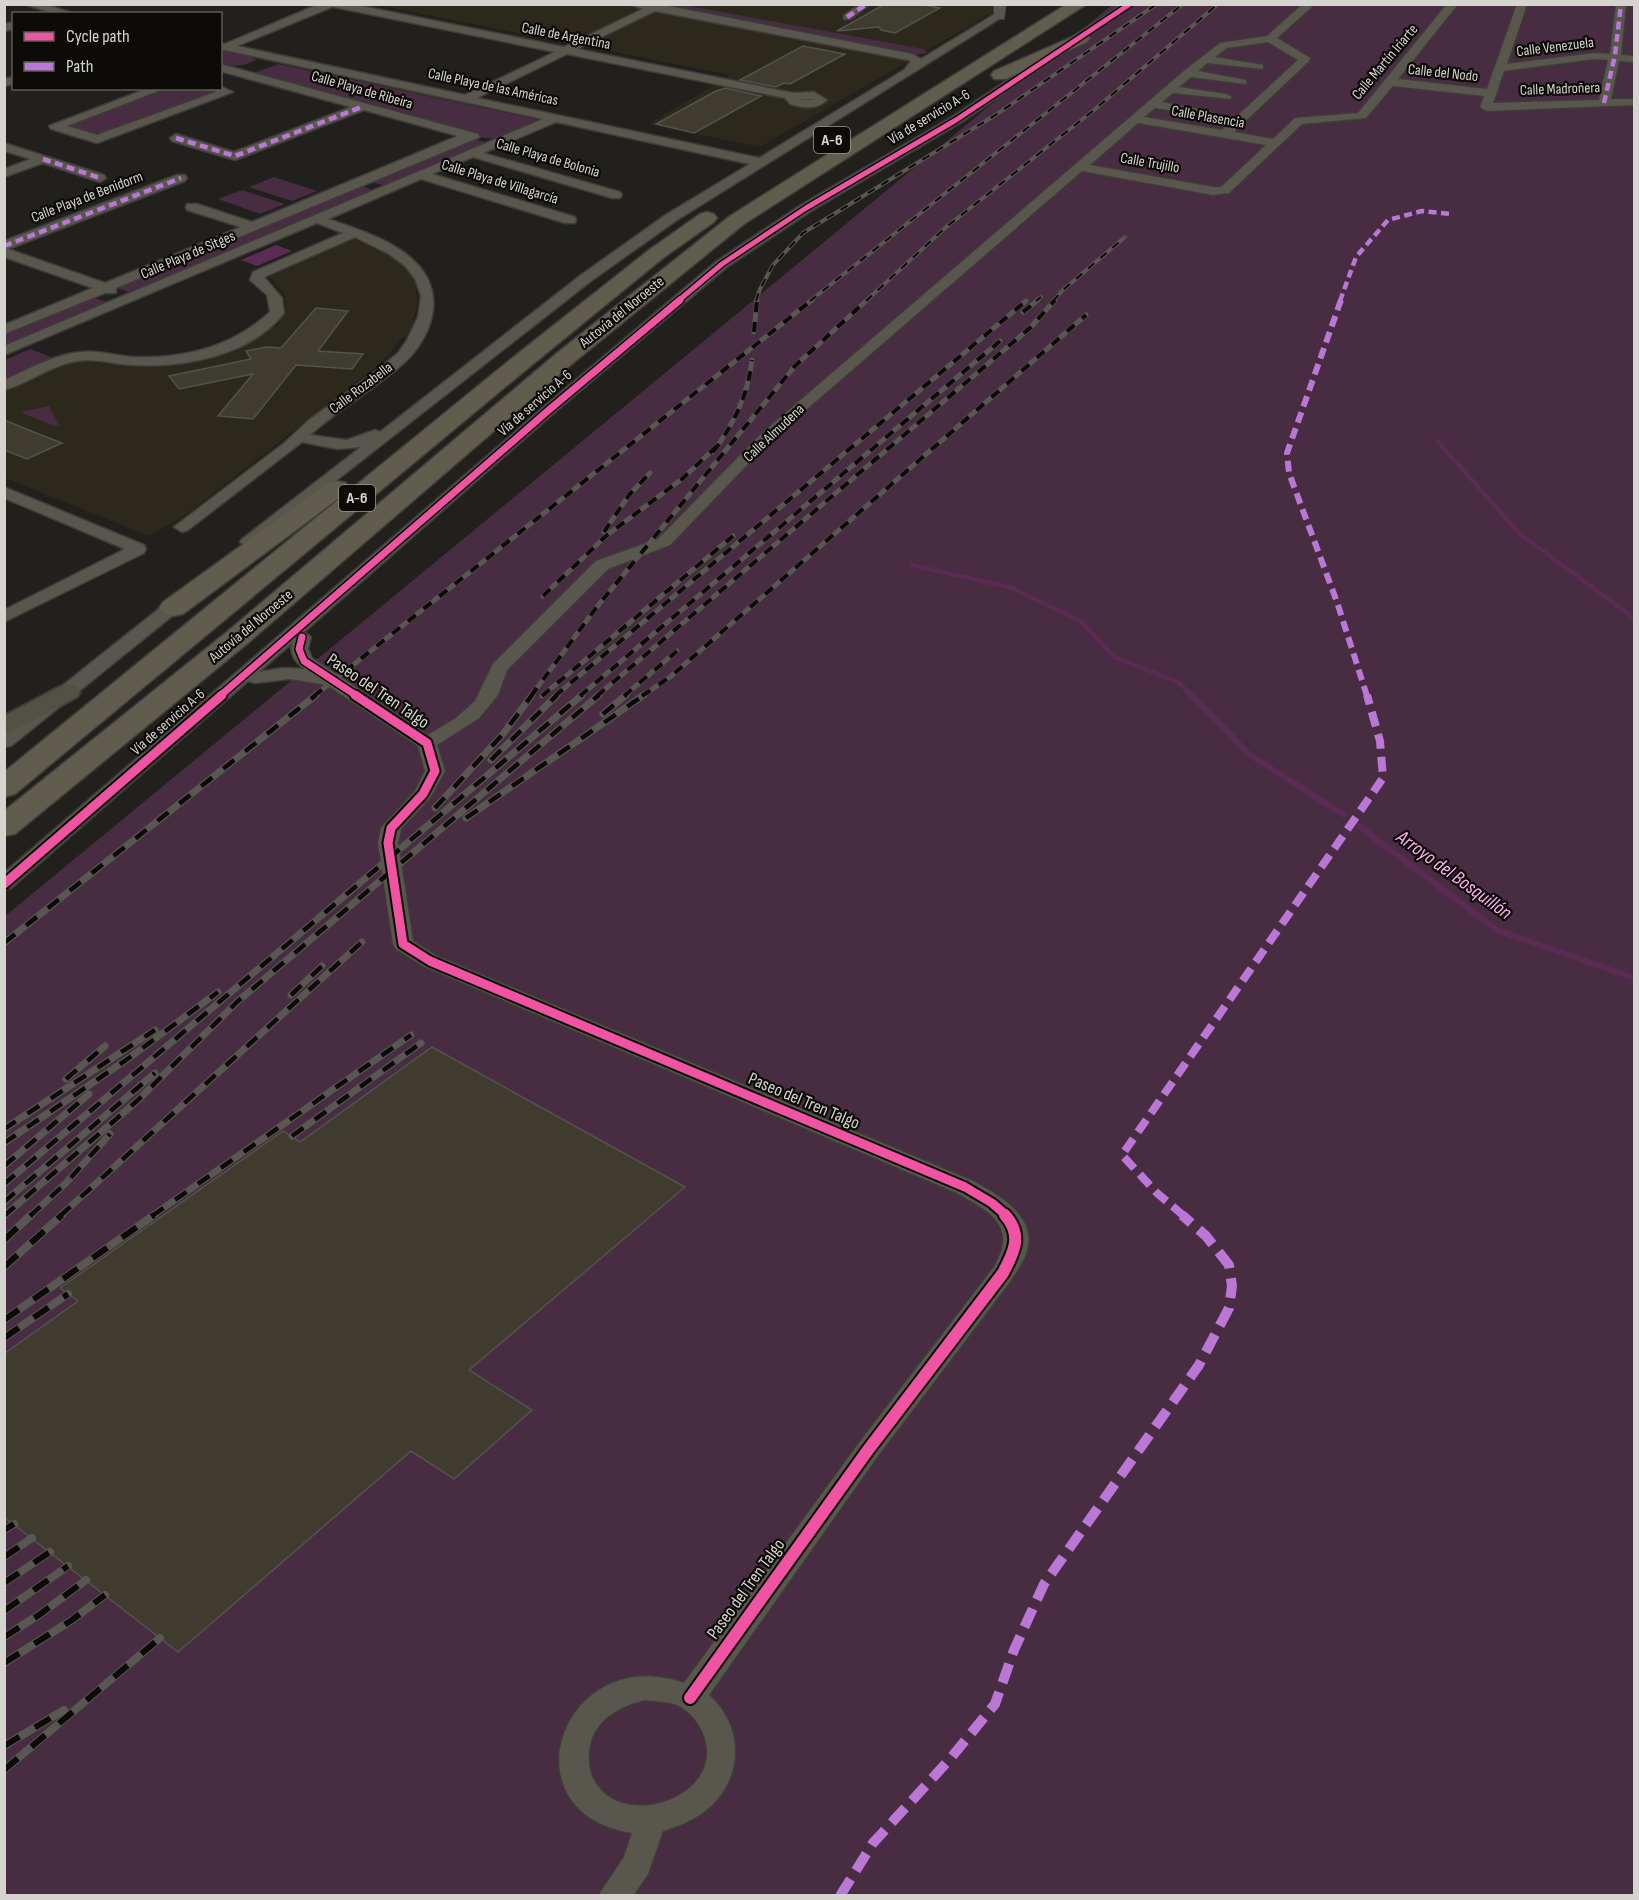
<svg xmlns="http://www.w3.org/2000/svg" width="1639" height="1900" font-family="'Sofia Sans Condensed',sans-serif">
  <rect width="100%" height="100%" fill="#21201c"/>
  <!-- built -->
  <path fill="#2c291c" d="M377 5H1006L760 147 648 124 731 75Z
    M351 239H363L385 250 407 268 416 283 417 305 412 327 406 338 403 337 382 362 187 514 149 536 5 478 4 390 74 360 111 364H161L234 349 259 337 278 324 286 309 284 294 268 275Z"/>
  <!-- green -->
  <path fill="#482c42" d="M645 5H684L923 49 927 53 914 55Z
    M1112 5H1634V1895H5L4 917Z
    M221 50 253 57 256 60C243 67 234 67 221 63Z
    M279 64 535 119 538 121 499 139 485 138 253 73Z
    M169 89H207L219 92 96 136 63 126Z
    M473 139 485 142V145L388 186 369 182Z
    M274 177 317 191 292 201 249 187Z
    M360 185 375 191 137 292H129L117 288 116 286Z
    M242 190 285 204 260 214 218 199Z
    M94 298 108 302 5 348V333Z
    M30 349 54 358 5 379V360Z
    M49 406 59 425 54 426 20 412Z"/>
  <!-- water -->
  <path fill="#5a2b53" d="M276 245 292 251 257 266 241 260Z"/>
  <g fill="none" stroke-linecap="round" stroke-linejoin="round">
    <!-- stream-far1 -->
    <path stroke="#5a2b53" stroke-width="4.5" d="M1438 442 1520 534 1634 618
      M912 565 1012 588 1082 622 1114 657 1178 682 1192 696"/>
    <!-- stream -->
    <path stroke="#5a2b53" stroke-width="6" d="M1191 695 1250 755 1344 815
      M1360 827 1497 930 1634 978"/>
  </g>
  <!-- building -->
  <path fill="#3f3c2f" stroke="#52524e" stroke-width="1.5" d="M885 4H917L940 8 895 33 881 30 879 27 837 31Z
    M803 46 845 54 790 84 784 83 776 87 740 80Z
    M725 88 761 96 694 133 656 124 714 92Z
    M316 308 348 311 318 351 363 354 352 369 296 365 253 419 218 416 253 374 179 389 169 376 251 359 246 351 266 347 281 348Z
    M4 420 31 431 62 443 27 459 4 450Z
    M432 1047 685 1187 469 1370 532 1410 454 1479 411 1451 178 1652 4 1517V1354L78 1301 60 1288 283 1131 300 1142Z"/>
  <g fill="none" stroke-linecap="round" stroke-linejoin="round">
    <!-- pedestrian casing -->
    <g stroke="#3d3c39" stroke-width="3">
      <path id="pedestrian" d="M861 4H870L850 19H844V15Z"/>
    </g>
    <!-- minor casing -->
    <g stroke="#3d3c39" stroke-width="3">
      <path id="minor" d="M24 4H44L75 14H55Z
        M319 4H352L564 47 643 9 629 4H658L912 54 921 59 995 14H1003L1004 16 677 220 591 281 254 545 248 547 240 542 242 539 361 447 337 449 302 442 188 530 182 532 174 527 283 444 309 420 380 368 398 353 407 340 418 317 421 296 415 279 405 266 389 254 355 237 264 277 282 298 284 313C251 356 183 368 132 365 112 364 93 357 72 362 48 367 28 384 4 390V380C30 369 54 354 82 352 100 350 116 356 133 357 184 359 232 347 270 312L267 295 250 280 253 272 343 233 317 223 4 355V346L543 119 220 49V43L225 44ZM332 7H334L555 52 465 95 237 46ZM655 11 908 60 911 61 904 70 759 158 477 98 567 54 785 98 790 104C803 108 816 110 827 100L814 92 793 93 577 49ZM798 99H811L813 100ZM556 122 750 164 667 214 581 275 380 432 375 430 347 440 310 435C340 408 376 389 405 362 419 349 431 329 433 310 439 254 370 233 328 219L421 179 565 223H575L576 220 575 217 432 174 473 157 612 198H620L622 195 620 192 483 153Z
        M1122 4H1135L960 123 811 211 727 267 555 412 304 632 311 637 308 649 312 658 428 735 456 718 475 701 493 664 596 561 658 539 760 435 1184 71 1220 43 1267 36 1303 4H1315L1277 38 1310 58 1309 61 1234 132 1273 139 1295 118 1358 113 1447 4H1458L1398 79 1487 89 1517 4H1527L1507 64 1594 53 1610 54 1616 4H1626L1621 55 1634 56V62L1619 61 1611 99H1634V105L1486 111 1480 107 1484 96 1393 86 1366 118 1302 124 1229 193 1213 195 1082 171 770 441 670 545 608 569 507 670 498 695 479 718 437 745 445 771 430 798 401 829 398 843 413 941 437 956 973 1181C997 1194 1037 1216 1027 1250 1025 1260 1017 1270 1012 1279L877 1457 709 1695C747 1729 743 1785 701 1814 690 1822 676 1827 663 1831L648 1874 633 1896H598L624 1857 632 1833C501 1812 564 1640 684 1683L859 1443 994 1267C1018 1226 991 1212 957 1193L423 966 396 949 393 944 378 843 381 828 415 791 425 771 418 746 327 685 290 679 255 683 248 681 11 888 4 890V873L545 406 717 261 801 205 952 117ZM1268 42 1298 60 1222 130 1144 117 1155 108 1212 116V112L1162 102 1173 93 1230 99 1232 97 1226 94 1179 87 1191 77 1246 84V80L1198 71 1207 63 1263 69V65L1215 57 1227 48ZM1594 59 1608 60 1599 100 1493 103 1504 71ZM1138 123 1266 145 1221 187H1213L1090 165ZM292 643C289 654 296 663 305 669L282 668 259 672ZM645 1700C655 1702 667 1701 677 1705 688 1710 697 1720 702 1731 729 1787 644 1827 604 1793 595 1785 589 1773 589 1761 587 1725 613 1708 645 1700Z
        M14 22V29L4 31V24Z
        M220 64 478 134 480 137 116 288V293H105L4 334V325L93 288 4 257V241L177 175H185L187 178 185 181 8 249 105 283 241 227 187 210 186 207 187 204H197L252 222 458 136 364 110 235 160 172 141 170 138 176 134 234 152 351 107 220 71Z
        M14 77V84L4 86V79Z
        M220 86 233 92 97 143 51 129 49 126 149 88H166L67 126 97 135 216 92 211 88H220Z
        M4 143 104 175 106 178 100 182 43 163 4 177V169L31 159 4 151Z
        M4 487 144 545 146 549 144 553 4 622V610L125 549 4 498Z
        M186 591 192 592 195 596 192 600 11 746 4 747V732L180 592Z"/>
    </g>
    <!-- tertiary casing -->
    <g stroke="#3d3c39" stroke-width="2">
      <path id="tertiary" d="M994 4H1006L1004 19H994Z"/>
    </g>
    <!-- secondary casing -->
    <g stroke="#3d3c39" stroke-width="4">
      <path id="secondary" d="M68 685 77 687 80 692 77 697 13 731 4 733V716L59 687Z"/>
    </g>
    <!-- motorway casing -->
    <g stroke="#3d3c39" stroke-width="3">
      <path id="motorway" d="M1067 4H1087L744 224 573 363 248 643 15 834 4 836V811L228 631 557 353 730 216Z
        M1081 33 1087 34 1090 38 1087 42 1006 79H994L991 75 994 71Z
        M707 212 714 214 717 218 714 222 663 258 527 369 15 794 4 797V772L511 359 649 250 700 214Z
        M337 481 346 483 349 488 346 493 183 614 173 616 163 614 159 608 163 602 328 483Z"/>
    </g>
    <!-- pedestrian -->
    <use href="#pedestrian" fill="#59564d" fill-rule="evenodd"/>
    <!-- minor -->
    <use href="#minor" fill="#59564d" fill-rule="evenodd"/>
    <!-- tertiary -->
    <use href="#tertiary" fill="#59564d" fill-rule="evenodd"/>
    <!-- secondary -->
    <use href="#secondary" fill="#535046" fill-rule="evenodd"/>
    <!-- motorway -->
    <use href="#motorway" fill="#605c4e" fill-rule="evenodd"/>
    <!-- rail-far3 casing -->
    <g stroke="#585752" stroke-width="4">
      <path id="rail-far3" d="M756 301 760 289 773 265 803 233 997 114 1157 4
        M810 301 1183 4
        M866 301 945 228 1094 110 1218 4
        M1036 301 1041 297
        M1053 301 1063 290 1125 237"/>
    </g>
    <!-- rail-far2 casing -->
    <g stroke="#585752" stroke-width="5">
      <path id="rail-far2" d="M1023 312 1038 300
        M754 332 757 300
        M713 452C734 424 748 395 752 360
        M604 532 629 495 650 473
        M543 596 607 535 682 479 717 446
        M314 696 812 300
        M531 696 596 608 795 366 867 300
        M542 696 733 536
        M555 696 1026 301
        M580 696 1000 341
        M597 696 1030 328 1055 300
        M624 696 677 651
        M642 696 670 677 1086 315"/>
    </g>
    <!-- rail-far1 casing -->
    <g stroke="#585752" stroke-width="7">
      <path id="rail-far1" d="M603 714 626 695
        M491 760 557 695
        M435 808 503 734 532 695
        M466 818 644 695
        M4 943 316 695
        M291 995 322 966
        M66 1079 105 1046
        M4 1129 155 1030
        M292 1136 421 1043
        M4 1143 129 1058 218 992
        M4 1166 89 1094
        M4 1184 582 695
        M4 1202 155 1073
        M4 1216 137 1101 237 1002 599 695
        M30 1216 66 1183 110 1134
        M60 1216 362 942
        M152 1216 411 1035"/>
    </g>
    <!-- rail casing -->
    <g stroke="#585752" stroke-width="8">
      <path id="rail" d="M4 1240 31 1215
        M4 1267 62 1215
        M4 1320 154 1215
        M4 1338 68 1294
        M4 1530 14 1524
        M4 1557 32 1538
        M4 1583 50 1552
        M4 1611 68 1566
        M4 1637 39 1615 86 1580
        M4 1663 72 1620 105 1595
        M4 1746 64 1710
        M4 1770 160 1638"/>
    </g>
    <!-- rail-far3 -->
    <use href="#rail-far3" stroke="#0c0b08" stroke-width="2" stroke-dasharray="8" stroke-linecap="butt"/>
    <!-- rail-far2 -->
    <use href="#rail-far2" stroke="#0c0b08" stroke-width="4" stroke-dasharray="10" stroke-linecap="butt"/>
    <!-- rail-far1 -->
    <use href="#rail-far1" stroke="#0c0b08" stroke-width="4.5" stroke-dasharray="14" stroke-linecap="butt"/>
    <!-- rail -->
    <use href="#rail" stroke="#0c0b08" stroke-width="6" stroke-dasharray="18" stroke-linecap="butt"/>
    <!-- quiet-far3 -->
    <path stroke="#ba77d6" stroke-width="4.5" stroke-dasharray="8 4.5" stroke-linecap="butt" d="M847 17 867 4
      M1604 103 1615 55 1621 4
      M176 138 235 156 364 106
      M43 159 100 178
      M4 246 181 178
      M1340 301 1356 257 1388 220 1422 211 1452 214"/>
    <!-- quiet-far2 -->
    <path stroke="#ba77d6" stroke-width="6" stroke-dasharray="11 6" stroke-linecap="butt" d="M1341 300 1287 453 1289 473 1337 602 1367 696"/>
    <!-- quiet-far1 -->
    <path stroke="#ba77d6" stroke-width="8" stroke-dasharray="15 8" stroke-linecap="butt" d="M1184 1216 1157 1193 1122 1155 1383 778 1380 741 1367 695"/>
    <!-- quiet -->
    <path stroke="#ba77d6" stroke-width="10" stroke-dasharray="20 10" stroke-linecap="butt" d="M840 1896 873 1843 950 1759 995 1704 1014 1650 1044 1584 1199 1365 1229 1308 1232 1286 1229 1265 1206 1236 1182 1215"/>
    <!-- cycleway-far3 casing -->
    <g stroke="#0c0b08" stroke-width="8">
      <path id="cycleway-far3" d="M678 301 722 264 806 208 956 120 1130 4"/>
    </g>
    <!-- cycleway-far2 casing -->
    <g stroke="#0c0b08" stroke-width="10">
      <path id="cycleway-far2" d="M302 637 299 649 304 661 357 696
        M220 696 550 409 680 300"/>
    </g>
    <!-- cycleway-far1 casing -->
    <g stroke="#0c0b08" stroke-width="13">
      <path id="cycleway-far1" d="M355 695 427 743 435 771 423 794 391 828 388 843 403 944 430 961 965 1187 992 1203 1007 1216
        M4 884 222 695"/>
    </g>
    <!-- cycleway casing -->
    <g stroke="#0c0b08" stroke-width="16">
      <path id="cycleway" d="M690 1698 868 1450 1003 1273C1014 1252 1023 1235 1005 1215"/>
    </g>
    <!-- cycleway-far3 -->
    <use href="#cycleway-far3" stroke="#f153a3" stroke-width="5"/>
    <!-- cycleway-far2 -->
    <use href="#cycleway-far2" stroke="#f153a3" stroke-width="7"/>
    <!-- cycleway-far1 -->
    <use href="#cycleway-far1" stroke="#f153a3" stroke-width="9"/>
    <!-- cycleway -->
    <use href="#cycleway" stroke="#f153a3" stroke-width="12"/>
  </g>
  <g text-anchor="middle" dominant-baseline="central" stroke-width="4.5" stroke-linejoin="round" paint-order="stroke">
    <!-- far-street labels -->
    <g font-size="15" fill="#d5d4cf" stroke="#0c0b08">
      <text transform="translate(566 36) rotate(11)">Calle de Argentina</text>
      <text transform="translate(1555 47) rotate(-7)">Calle Venezuela</text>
      <text transform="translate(1385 62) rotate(-50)">Calle Martín Iriarte</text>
      <text transform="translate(1443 73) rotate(6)">Calle del Nodo</text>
      <text transform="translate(493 87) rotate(12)">Calle Playa de las Américas</text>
      <text transform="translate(1560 89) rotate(-2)">Calle Madroñera</text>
      <text transform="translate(362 90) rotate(16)">Calle Playa de Ribeira</text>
      <text transform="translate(929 117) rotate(-31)">Vía de servicio A-6</text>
      <text transform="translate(1208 117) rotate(10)">Calle Plasencia</text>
      <text transform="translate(548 158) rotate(16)">Calle Playa de Bolonia</text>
      <text transform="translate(1150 163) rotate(10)">Calle Trujillo</text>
      <text transform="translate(500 182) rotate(17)">Calle Playa de Villagarcía</text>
      <text transform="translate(87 197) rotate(-21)">Calle Playa de Benidorm</text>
      <text transform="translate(188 255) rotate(-23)">Calle Playa de Sitges</text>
      <text transform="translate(622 312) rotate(-39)">Autovía del Noroeste</text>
      <text transform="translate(361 388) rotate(-37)">Calle Rozabella</text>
      <text transform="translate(535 403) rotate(-41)">Vía de servicio A-6</text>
      <text transform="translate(774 433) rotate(-43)">Calle Almudena</text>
      <text transform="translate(251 626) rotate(-40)">Autovía del Noroeste</text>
      <text transform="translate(168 722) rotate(-41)">Vía de servicio A-6</text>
    </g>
    <!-- shield labels -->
    <g fill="#0c0b08" stroke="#999893" stroke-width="1.5">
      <rect x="814" y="127" width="36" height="26" rx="4.5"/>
      <rect x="339" y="485" width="36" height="26" rx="4.5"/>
    </g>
    <g font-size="16" font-weight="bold" fill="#d5d4cf">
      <text x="832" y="140">A-6</text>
      <text x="357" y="498">A-6</text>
    </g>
    <!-- street labels -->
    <g font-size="18" fill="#d5d4cf" stroke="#0c0b08">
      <text transform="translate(378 691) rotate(34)">Paseo del Tren Talgo</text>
      <text transform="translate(804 1101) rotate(23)">Paseo del Tren Talgo</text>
      <text transform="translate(746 1589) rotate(-54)">Paseo del Tren Talgo</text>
    </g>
    <!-- water labels -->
    <g font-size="20" font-style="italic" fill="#ffacee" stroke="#0c0b08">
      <text transform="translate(1454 875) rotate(36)">Arroyo del Bosquillón</text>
    </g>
  </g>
  <!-- border -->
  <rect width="1639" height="1900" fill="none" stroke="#d5d4cf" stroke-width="12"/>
  <!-- legend -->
  <rect x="12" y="12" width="210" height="78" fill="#0c0b08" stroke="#5c5b58" stroke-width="1.5"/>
  <rect x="24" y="32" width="30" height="9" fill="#f153a3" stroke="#5c5b58" stroke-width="1.5"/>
  <text x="66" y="42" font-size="18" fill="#d5d4cf">Cycle path</text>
  <rect x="24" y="62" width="30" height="9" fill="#ba77d6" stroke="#5c5b58" stroke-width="1.5"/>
  <text x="66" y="72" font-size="18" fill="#d5d4cf">Path</text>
</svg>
